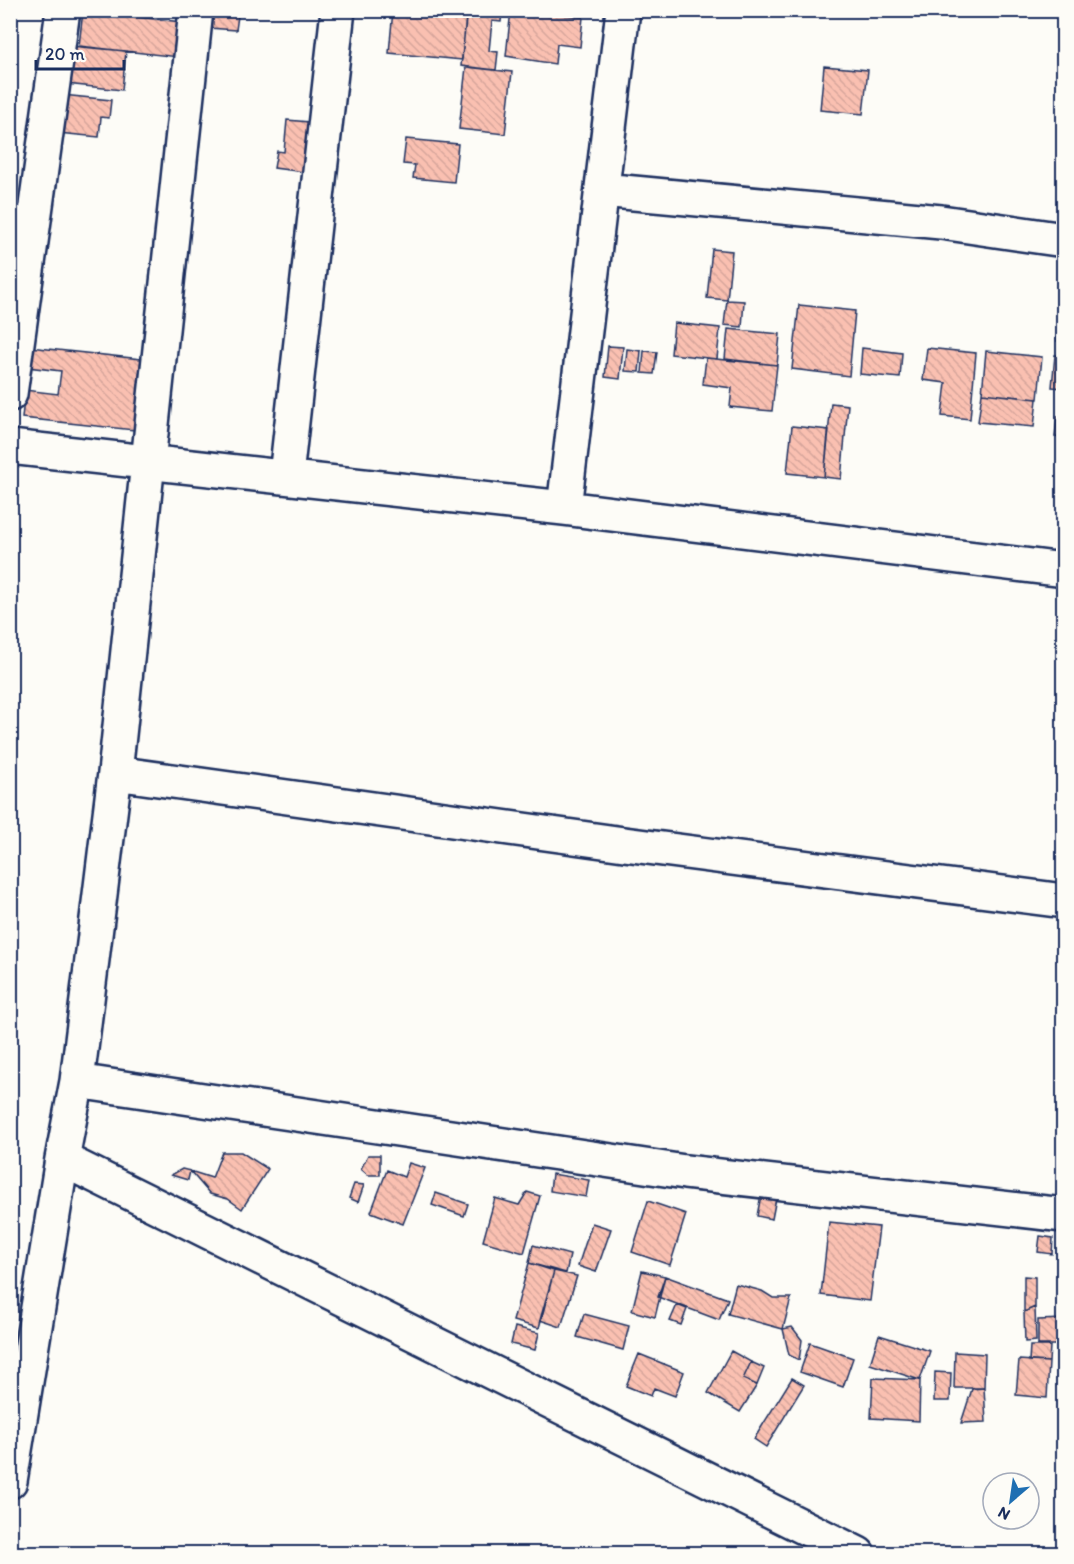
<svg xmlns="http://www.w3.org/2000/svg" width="1074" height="1564" font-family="Itim,sans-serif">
  <defs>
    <pattern id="building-back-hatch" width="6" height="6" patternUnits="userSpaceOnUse" patternTransform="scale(1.5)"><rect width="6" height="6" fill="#fac0b1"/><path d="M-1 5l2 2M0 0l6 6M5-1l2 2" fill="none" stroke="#d6a59b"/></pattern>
  </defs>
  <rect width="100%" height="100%" fill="#fdfcf7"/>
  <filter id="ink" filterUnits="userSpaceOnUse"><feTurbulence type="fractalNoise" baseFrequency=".0167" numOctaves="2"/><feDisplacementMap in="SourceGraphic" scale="12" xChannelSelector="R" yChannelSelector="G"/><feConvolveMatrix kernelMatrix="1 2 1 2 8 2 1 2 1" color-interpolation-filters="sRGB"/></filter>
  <g filter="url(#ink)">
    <!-- building -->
    <path fill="url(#building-back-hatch)" stroke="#1b2f5e" stroke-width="1.5" d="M83 10H136L135 17Z
      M211 10H229V15L238 16 236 30 209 28Z
      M393 10 466 15 462 60 389 53Z
      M467 10H502L501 22 492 21 489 51 498 52 496 70 461 66Z
      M511 10 583 17 580 47 557 44 555 64 506 56Z
      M83 11 182 22 179 57 79 46Z
      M70 46 126 51 122 90 66 84Z
      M824 66 868 70 863 114 820 110Z
      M466 67 512 72 505 134 459 129Z
      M62 95 111 100 109 118 101 117 99 137 58 133Z
      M287 120 309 122 304 172 274 168 277 151 284 152Z
      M406 139 458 144 454 182 413 178 415 165 403 164Z
      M712 249 732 251 727 300 707 298Z
      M1063 271H1064V302H1060Z
      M727 300 744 301 742 327 724 325Z
      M799 305 855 311 849 376 792 369Z
      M1059 314H1064V342L1057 341Z
      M674 323 720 328 717 359 671 354Z
      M728 329 780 334 777 365 725 359Z
      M608 346 623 347 620 379 605 377Z
      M29 347 141 359 134 430 22 418 25 390 58 394 61 371 27 367Z
      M862 348 902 353 900 378 860 374Z
      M927 348 976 353 970 419 942 416 946 383 923 380Z
      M627 349 641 351 639 372 625 371Z
      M644 351 657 352 654 374 642 373Z
      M986 351 1042 357 1038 399 982 393Z
      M1055 355 1064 356V388L1052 387Z
      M706 358 777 365 772 411 730 407 732 388 703 384Z
      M982 393 1037 399 1034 427 978 422Z
      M831 403 848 405 841 479 824 477Z
      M1057 416 1064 417V438L1055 437Z
      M792 426 829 430 824 477 787 473Z
      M222 1152H241L268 1169 242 1209 228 1199 210 1194 190 1171 212 1178Z
      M368 1155H380V1175H368L361 1169Z
      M409 1163 425 1168 403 1224 371 1212 387 1170 404 1177Z
      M182 1169 190 1171 188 1180 171 1175Z
      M552 1174 589 1180 586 1197 550 1191Z
      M354 1184 364 1185 358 1202 349 1198Z
      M527 1192 540 1196 524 1253 483 1241 495 1198 519 1205Z
      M436 1193 468 1204 464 1216 432 1205Z
      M761 1195 776 1198 772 1219 757 1216Z
      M648 1201 686 1214 670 1265 632 1252Z
      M829 1222 879 1227 870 1301 821 1295Z
      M592 1223 611 1229 596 1272 578 1266Z
      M1040 1236 1053 1238 1052 1254 1038 1252Z
      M533 1245 570 1255 566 1273 529 1263Z
      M529 1263 554 1271 539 1328 513 1321Z
      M554 1271 577 1276 561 1327 540 1320Z
      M642 1271 665 1276 655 1317 632 1311Z
      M665 1276 728 1299 719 1320 658 1297Z
      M1024 1276 1035 1277V1307L1024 1312Z
      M736 1284 762 1291 773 1298H791L783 1329 728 1314Z
      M677 1305 687 1309 681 1325 670 1321Z
      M1035 1307 1036 1341 1025 1342 1024 1312Z
      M584 1314 629 1326 623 1350 577 1337Z
      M1064 1319V1345H1038V1320Z
      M515 1327 539 1333 535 1350 511 1344Z
      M792 1327 802 1340 799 1360 789 1355 783 1329Z
      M879 1335 930 1351 920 1380 870 1364Z
      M810 1343 853 1358 843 1387 800 1372Z
      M1030 1346H1050L1049 1362 1029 1361Z
      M731 1351 751 1362 743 1379 757 1385 740 1412 708 1393Z
      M955 1352 985 1354 984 1388H954Z
      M639 1354 684 1372 675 1396 654 1388 651 1396 626 1386Z
      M1019 1360 1049 1362 1047 1398 1016 1395Z
      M751 1362 764 1368 757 1385 743 1379Z
      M935 1372 951 1373 950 1401H934Z
      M792 1378 804 1385 766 1447 754 1439Z
      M873 1378 920 1380 919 1421 871 1418Z
      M984 1388 986 1422 961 1423 972 1389Z
      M1064 1433V1465H1059Z
      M1059 1481H1064V1499H1058Z"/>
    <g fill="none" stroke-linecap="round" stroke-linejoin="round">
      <!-- minor casing -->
      <g stroke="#1b2f5e" stroke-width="38">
        <path id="minor" d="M602 190 941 222 1064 240
          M10 394 63 10
          M10 447 564 508 1064 570
          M286 476 338 10
          M564 508 623 10
          M115 773 624 844 1064 901
          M77 1081 685 1172 1064 1215
          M62 1159 858 1554
          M10 1481 62 1159 77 1081 115 773 196 10"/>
      </g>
      <!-- minor -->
      <use href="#minor" stroke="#fdfcf7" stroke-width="33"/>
    </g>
  </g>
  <!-- margin -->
  <rect width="1074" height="1564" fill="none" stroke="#fdfcf7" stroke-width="36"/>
  <rect x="18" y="18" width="1038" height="1528" fill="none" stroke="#1b2f5e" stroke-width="2" filter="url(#ink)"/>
  <!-- north arrow -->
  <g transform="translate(1011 1501) rotate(209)"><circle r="28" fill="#fdfcf7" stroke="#a3aaba" stroke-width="1.5"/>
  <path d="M0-4.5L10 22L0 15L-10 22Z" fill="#1f6fb2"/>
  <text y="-9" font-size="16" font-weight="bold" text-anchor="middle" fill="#1b2f5e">N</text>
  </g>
  <!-- scale -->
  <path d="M36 60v9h88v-9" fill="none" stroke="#1b2f5e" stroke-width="3"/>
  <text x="45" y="60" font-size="18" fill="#1b2f5e" stroke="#fdfcf7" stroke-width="4.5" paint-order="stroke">20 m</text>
</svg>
